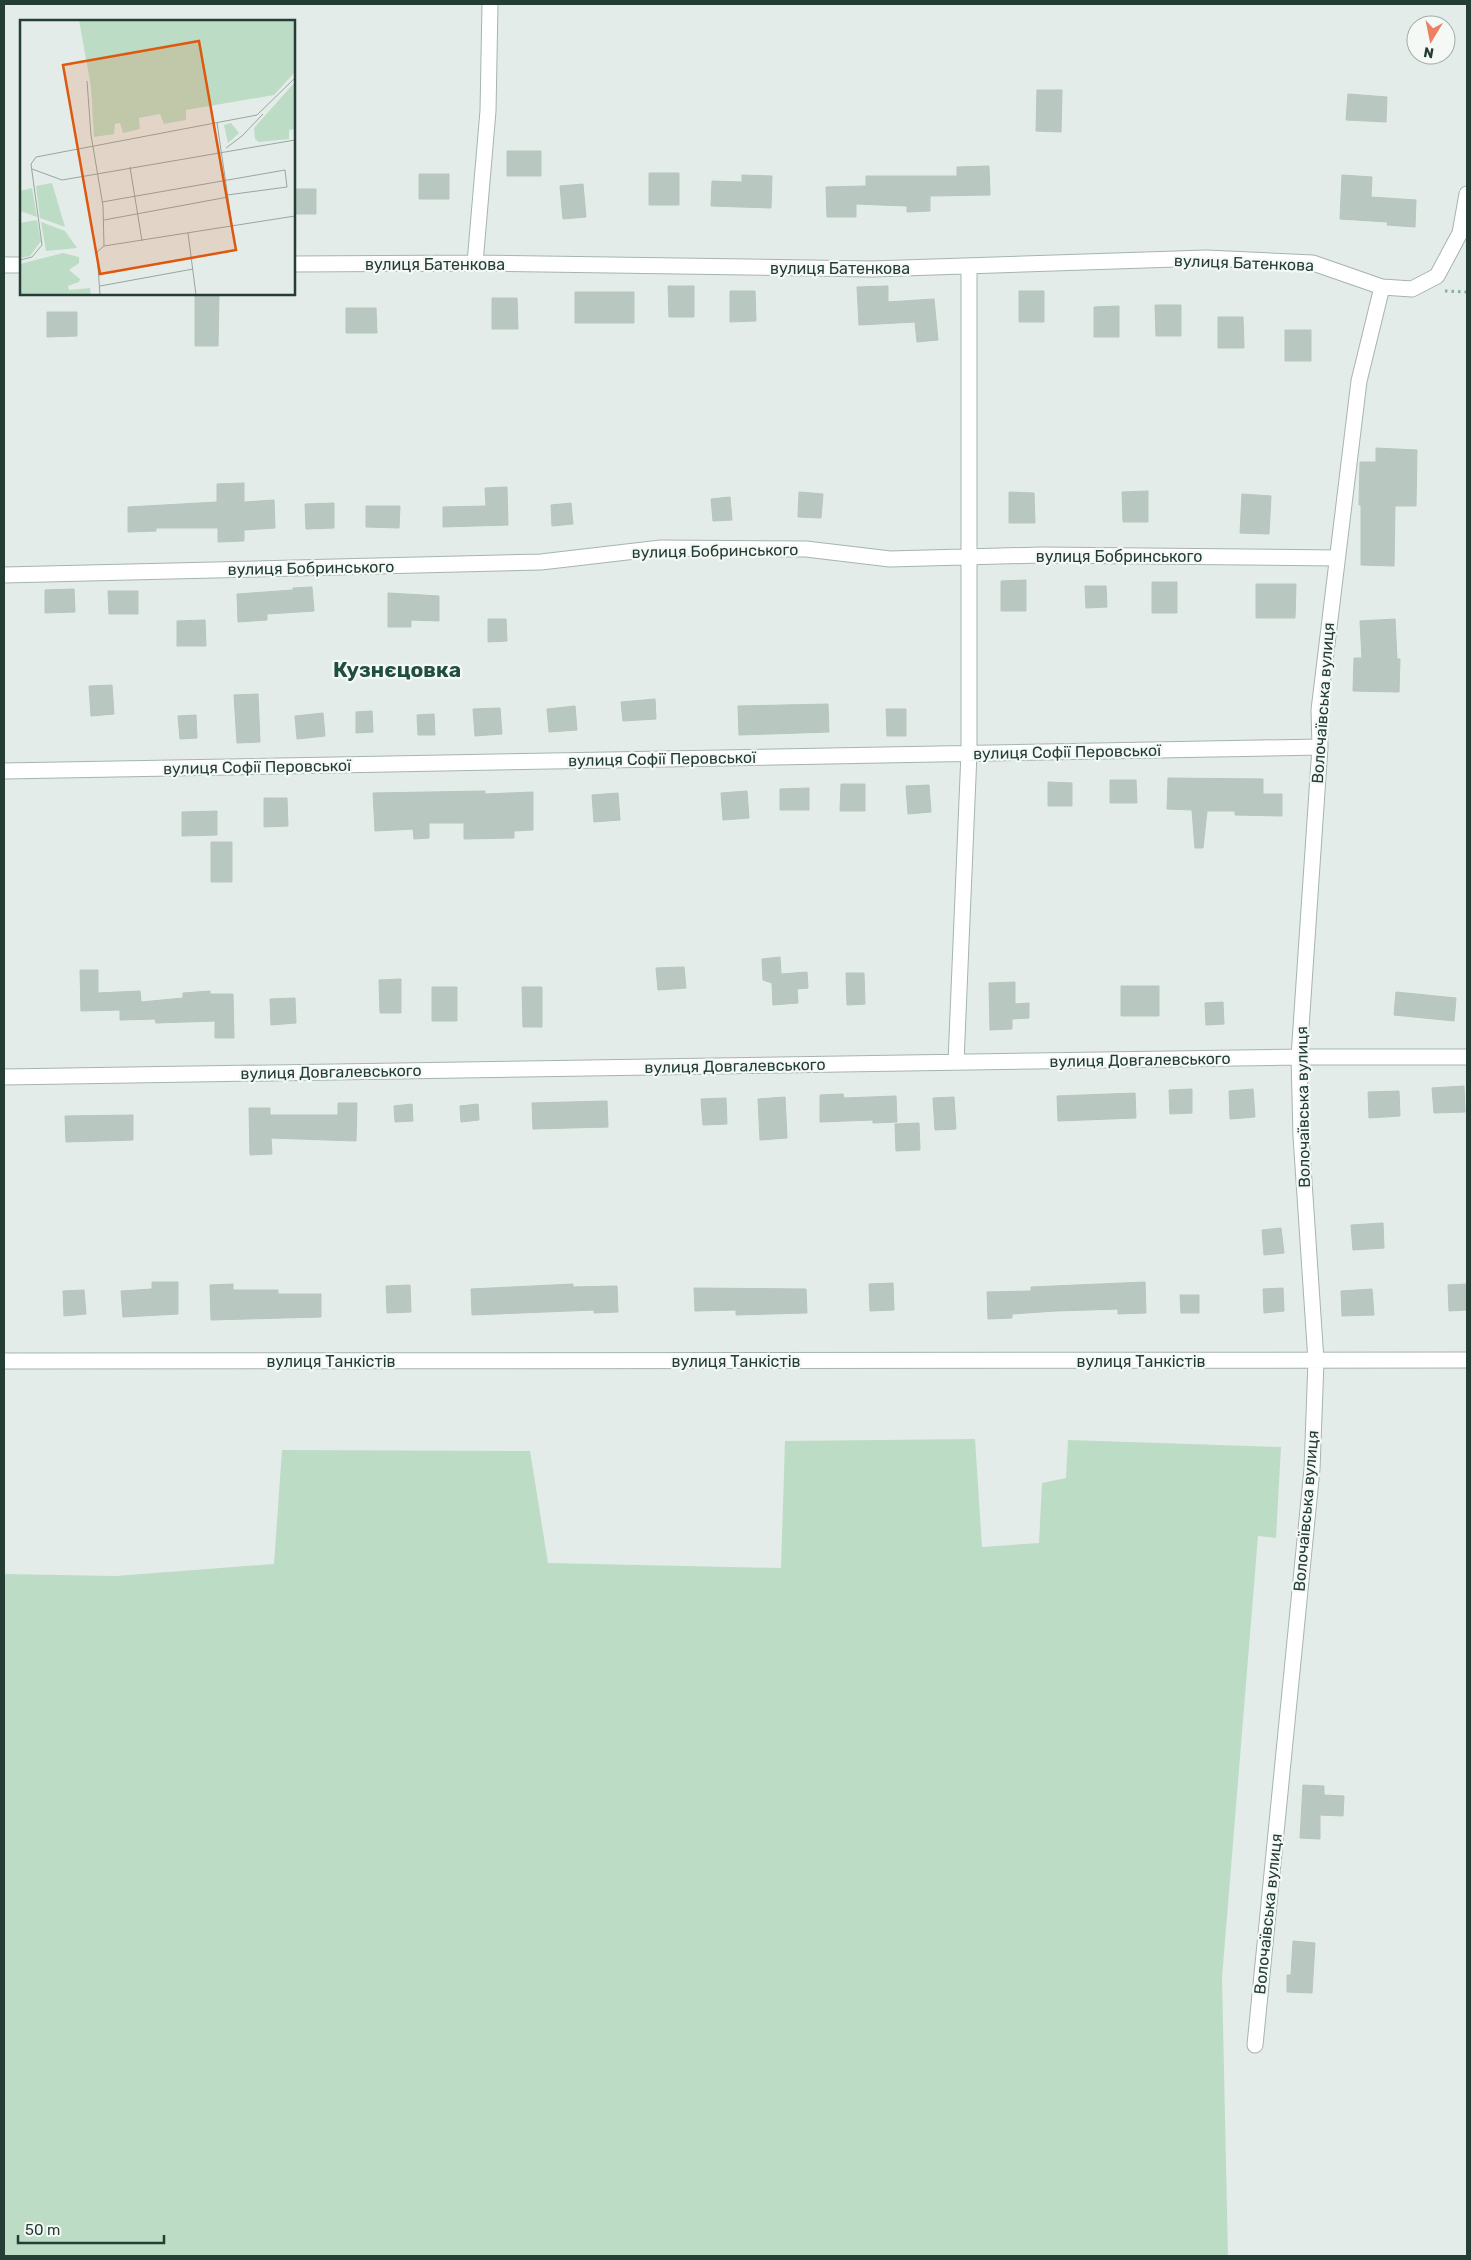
<svg xmlns="http://www.w3.org/2000/svg" width="1471" height="2260" font-family="Rubik,sans-serif">
  <rect width="100%" height="100%" fill="#e3ece8"/>
  <!-- green -->
  <path fill="#bddcc5" d="M975 1439 982 1547 1039 1543 1042 1483 1066 1478 1068 1440 1281 1447 1276 1538 1258 1536 1222 1978 1228 2256H4V1574L116 1576 274 1564 282 1450 530 1451 548 1563 781 1568 785 1441Z"/>
  <!-- building -->
  <path fill="#b9c7c1" stroke="#b6c6bf" d="M1037 90H1062L1061 132 1036 131Z
    M1348 94 1387 97 1386 122 1346 120Z
    M507 151H541V176H507Z
    M989 166 990 195 930 196V211L907 212V206L856 204V217H827L826 187 866 186V176H957V167Z
    M649 173H679V205H649Z
    M419 174H449V199H419Z
    M742 175 772 176 771 208 711 206 712 181 742 182Z
    M1342 175 1372 177 1371 197 1416 200 1415 227 1387 225 1388 222 1340 219Z
    M583 184 586 217 563 219 560 186Z
    M294 189H316V214H294Z
    M668 286H694V317H669Z
    M888 286V302L934 299 938 340 917 342 915 322 859 325 857 287Z
    M730 291H755L756 321 730 322Z
    M1019 291H1044V322H1019Z
    M575 292H634V323H575Z
    M195 294H219L218 346H195Z
    M492 298H517L518 329H492Z
    M1155 305H1181V336H1156Z
    M1119 306V337H1094V307Z
    M346 308H376L377 333H346Z
    M47 312H77V336L47 337Z
    M1218 317H1243L1244 348H1218Z
    M1285 330H1311V361H1285Z
    M1376 448 1417 450 1416 506H1395L1394 566 1361 565V505H1359L1360 462H1376Z
    M244 483V502L274 500 275 528 244 530V541L218 542V528H156V531L128 532V507L217 502V484Z
    M507 487 508 525 443 527V507L486 506 485 488Z
    M1148 491V522H1123L1122 492Z
    M799 492 823 494 821 518 798 517Z
    M1009 492 1034 493 1035 523H1009Z
    M1242 494 1271 496 1269 534 1240 533Z
    M730 497 732 520 713 521 711 499Z
    M334 503V528L306 529 305 504Z
    M571 503 573 524 552 526 551 505Z
    M366 506H400L399 528 366 527Z
    M1026 580V611H1001V581Z
    M1152 582H1177V613H1152Z
    M1256 584H1296L1295 618H1256Z
    M1085 586H1106L1107 607 1086 608Z
    M312 587 314 611 267 614V620L238 622 237 594 293 590V588Z
    M74 589 75 612 45 613V590Z
    M108 591H138V614H109Z
    M388 593 439 596V621L411 620V627H388Z
    M488 619H506L507 641 488 642Z
    M1395 619 1397 659H1400L1399 692 1353 691 1354 658H1362L1360 621Z
    M205 620 206 646H177V621Z
    M112 685 114 714 91 716 89 686Z
    M258 694 260 742 237 743 234 695Z
    M655 699 656 719 623 721 621 702Z
    M828 704 829 732 739 735 738 706Z
    M575 706 577 730 549 732 547 709Z
    M500 708 502 734 475 736 473 709Z
    M886 709H906V736H887Z
    M372 711 373 732 356 733V712Z
    M323 713 325 736 297 739 295 716Z
    M434 714 435 735H418L417 715Z
    M196 715 197 738 180 739 178 716Z
    M1168 778 1263 779V794H1282V816L1235 815V811H1207L1203 848H1195L1192 810 1167 809Z
    M1110 780H1136L1137 803H1110Z
    M1048 782 1072 783V806H1048Z
    M841 784H865V811H840Z
    M929 785 931 812 908 814 906 786Z
    M809 788V810H780V789Z
    M485 791V794L533 792V830L514 831V838L464 839V823H429V838L414 839 413 829 375 831 373 793Z
    M747 791 749 818 723 820 721 793Z
    M618 793 620 820 594 822 592 795Z
    M264 798H287L288 826 264 827Z
    M217 811V835L182 836V812Z
    M211 842H232V882H211Z
    M780 957 781 974 807 972 808 988 797 989 798 1003 773 1005 772 983 763 980 762 959Z
    M684 967 686 988 658 990 656 968Z
    M80 970H98V993L140 991 141 1002 183 998V993L210 991V994H233L234 1038H215V1021L156 1023 155 1019 120 1020V1010L81 1011Z
    M846 973H864L865 1004 847 1005Z
    M401 979V1013H380L379 980Z
    M1015 982V1004L1029 1003V1018L1012 1019V1029L990 1030 989 983Z
    M1121 986H1159V1016H1121Z
    M432 987H457V1021H432Z
    M522 987H542V1027H523Z
    M1396 992 1456 998 1454 1021 1394 1015Z
    M295 998 296 1023 271 1025 270 999Z
    M1223 1002 1224 1024 1206 1025 1205 1003Z
    M1464 1086 1465 1112 1434 1113 1432 1088Z
    M1192 1089V1113L1170 1114 1169 1090Z
    M1253 1089 1255 1117 1230 1119 1229 1091Z
    M1399 1091 1400 1116 1369 1118 1368 1092Z
    M1135 1093 1136 1118 1058 1121 1057 1096Z
    M843 1094 844 1098 896 1096 897 1122 873 1123V1120L820 1122V1095Z
    M785 1097 787 1138 760 1140 758 1099Z
    M954 1097 956 1129 935 1130 933 1098Z
    M726 1098 727 1124 703 1125 701 1099Z
    M607 1101 608 1127 533 1129 532 1103Z
    M338 1103H357L356 1141 271 1138 272 1154 250 1155 249 1108H270V1115H338Z
    M412 1104 413 1121 395 1122 394 1106Z
    M478 1104 479 1120 461 1122 460 1106Z
    M133 1115V1140L66 1142 65 1116Z
    M919 1123 920 1150 896 1151 895 1124Z
    M1383 1223 1384 1248 1353 1250 1351 1225Z
    M1281 1228 1284 1253 1264 1255 1262 1230Z
    M152 1282H178V1314L123 1317 121 1291 152 1289Z
    M1145 1282 1146 1313 1118 1314V1309L1056 1311 1012 1314V1318L988 1319 987 1292 1031 1291V1287Z
    M893 1283 894 1310 870 1311 869 1284Z
    M233 1284V1290H278V1294H321V1317L211 1320 210 1285Z
    M573 1284V1287L617 1286 618 1312 594 1313V1310L472 1315 471 1289Z
    M1467 1284V1310L1449 1311 1448 1285Z
    M410 1285 411 1312 387 1313 386 1286Z
    M694 1288 806 1289 807 1313 736 1315V1310L695 1311Z
    M1283 1288 1284 1311 1264 1313 1263 1289Z
    M1372 1289 1374 1315 1342 1316 1341 1291Z
    M84 1290 86 1314 64 1316 63 1291Z
    M1180 1295H1199V1313H1181Z
    M1303 1785 1324 1786V1795L1344 1796 1343 1816 1320 1815V1839L1300 1838Z
    M1293 1941 1315 1943 1312 1993 1287 1992V1975H1291Z"/>
  <g fill="none" stroke-linecap="round" stroke-linejoin="round">
    <!-- minor casing -->
    <g stroke="#a6b4af" stroke-width="17">
      <path id="minor" d="M475 263 488 111 490 4
        M294 264 475 263 872 269 1206 258 1313 263 1382 287 1412 289 1437 276 1460 233 1467 194
        M4 265H21
        M4 575 541 562 661 548 806 549 890 559 1041 555 1336 558
        M4 771 1320 747
        M956 1062 969 753V266
        M4 1077 1299 1057H1467
        M4 1361 1467 1360
        M1255 2045 1312 1469 1316 1361 1301 1136 1299 1057 1320 747 1319 710 1359 381 1382 287"/>
    </g>
    <!-- path -->
    <path stroke="#85afa0" stroke-width="3" stroke-dasharray="2.5 4" stroke-linecap="butt" d="M1445 291 1467 292"/>
    <!-- minor -->
    <use href="#minor" stroke="#fff" stroke-width="15"/>
  </g>
  <g text-anchor="middle" dominant-baseline="central" stroke-width="4.5" stroke-linejoin="round" paint-order="stroke">
    <!-- street labels -->
    <g font-size="16" fill="#243d35" stroke="#f4f9f6">
      <text transform="translate(1244 263) rotate(2)">вулиця Батенкова</text>
      <text x="435" y="264">вулиця Батенкова</text>
      <text x="840" y="268">вулиця Батенкова</text>
      <text transform="translate(715 551) rotate(-1)">вулиця Бобринського</text>
      <text x="1119" y="556">вулиця Бобринського</text>
      <text transform="translate(311 568) rotate(-1)">вулиця Бобринського</text>
      <text transform="translate(1323 703) rotate(-86)">Волочаївська вулиця</text>
      <text transform="translate(1067 752) rotate(-1)">вулиця Софії Перовської</text>
      <text transform="translate(662 759) rotate(-1)">вулиця Софії Перовської</text>
      <text transform="translate(257 767) rotate(-1)">вулиця Софії Перовської</text>
      <text transform="translate(1140 1060) rotate(-1)">вулиця Довгалевського</text>
      <text transform="translate(735 1066) rotate(-1)">вулиця Довгалевського</text>
      <text transform="translate(331 1072) rotate(-1)">вулиця Довгалевського</text>
      <text transform="translate(1303 1107) rotate(-91)">Волочаївська вулиця</text>
      <text x="331" y="1361">вулиця Танкістів</text>
      <text x="736" y="1361">вулиця Танкістів</text>
      <text x="1141" y="1361">вулиця Танкістів</text>
      <text transform="translate(1306 1511) rotate(-85)">Волочаївська вулиця</text>
      <text transform="translate(1268 1914) rotate(-84)">Волочаївська вулиця</text>
    </g>
    <!-- district labels -->
    <g font-size="21" font-weight="bold" fill="#204e42" stroke="#f4f9f6">
      <text x="397" y="669">Кузнєцовка</text>
    </g>
  </g>
  <!-- overview -->
  <g transform="translate(20 20)">
    <rect width="275" height="275" fill="#e3ece8"/>
    <path d="M59 0H275V52L254 75 166 90V100L144 104 140 94 119 98 120 109 103 113 100 103 95 104 94 114 74 117 71 67ZM275 62V109L269 110V119L239 122 235 119 234 108ZM211 103 219 113 208 123 204 105ZM32 163 45 207 20 198 16 166ZM12 168 17 197 0 191V171ZM17 200 21 221 10 236 0 238V203ZM21 202 45 211 57 228 26 231ZM43 233 59 237V243L49 250 60 259 59 262 48 266 49 270 70 268 71 275H0V244Z" fill="#bddcc5"/>
    <path fill="none" stroke="#97a6a0" stroke-width="1" d="M67 61 71 115 83 186 84 226M197 103 212 205M206 128 222 116 243 94M110 147 122 221M12 149 42 160 275 120M82 182 265 150 267 167 207 175M84 200 208 177M168 213 176 275M84 226 275 196M0 240 12 237 22 225 11 144 16 137 237 95 275 58M80 266 173 249M80 275 77 232 84 226"/>
    <path fill="#de580e" fill-opacity="0.15" stroke="#de580e" stroke-width="2.5" d="M179 21 216 230 80 254 43 45Z"/>
    <rect width="275" height="275" fill="none" stroke="#243d35" stroke-width="2.5"/>
  </g>
  <!-- border -->
  <rect width="1471" height="2260" fill="none" stroke="#243d35" stroke-width="10"/>
  <!-- north arrow -->
  <g transform="translate(1431 40) rotate(190)"><circle r="24" fill="#f4f9f6" stroke="#a1aea9"/>
  <path d="M0-4L9 19L0 12L-9 19Z" fill="#ec8062"/>
  <text y="-8" font-size="14" font-weight="bold" text-anchor="middle" fill="#243d35">N</text>
  </g>
  <!-- scale -->
  <path d="M18 2235v8h146v-8" fill="none" stroke="#243d35" stroke-width="2.5"/>
  <text x="25" y="2235" font-size="15" fill="#243d35" stroke="#f4f9f6" stroke-width="4" paint-order="stroke">50 m</text>
</svg>
